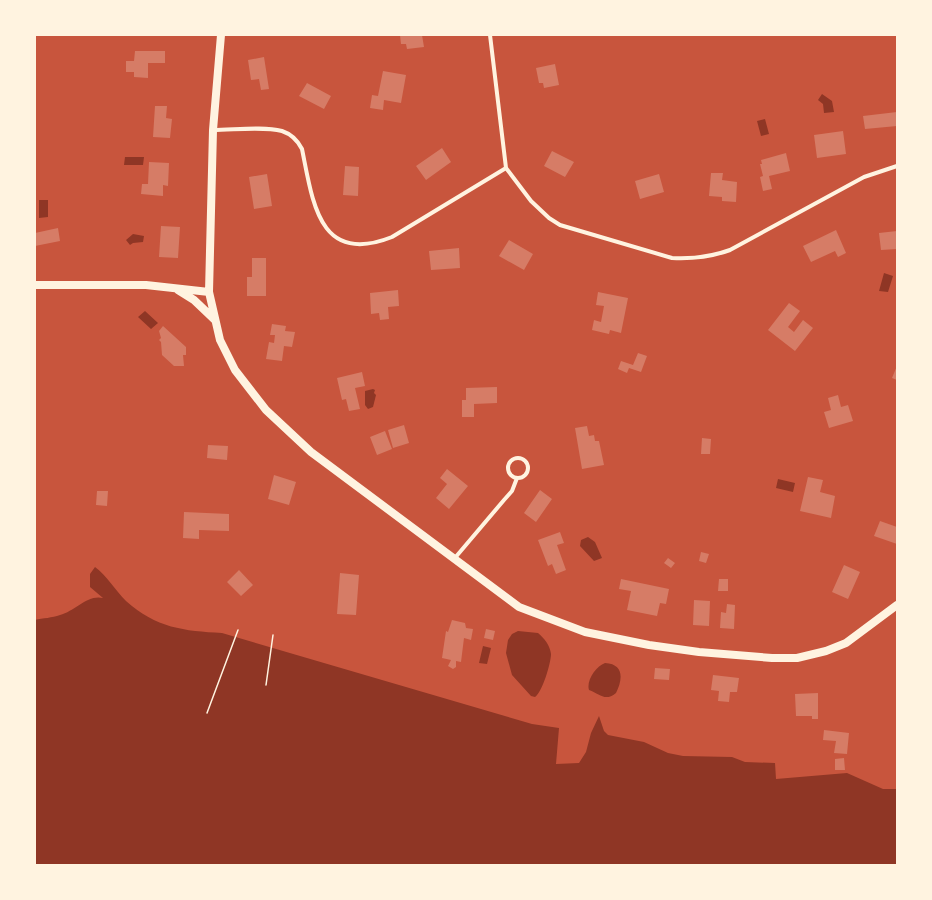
<svg xmlns="http://www.w3.org/2000/svg" width="932" height="900" font-family="'Noto Sans',sans-serif">
  <rect width="100%" height="100%" fill="#c8553d"/>
  <!-- water -->
  <path fill="#8f3625" d="M822 94 832 101 834 112 824 113 823 104 818 100Z
    M765 119 769 134 761 136 757 121Z
    M125 157H144L143 165H124Z
    M39 200H48V217L39 218Z
    M133 234 144 236 143 242 133 243 130 245 126 240Z
    M884 273 893 276 888 292 879 291Z
    M145 311 158 323 151 329 138 317Z
    M373 389 375 390 374 393 376 395 373 407 368 409 365 405V391Z
    M778 479 795 483 793 492 776 488Z
    M588 537 595 542 602 558 594 561 580 546 581 540Z
    M95 567C107 576 115 590 126 601 156 628 184 631 222 633L532 724 559 728 556 764 579 763 586 752 591 733 599 716 604 731 608 735 644 742 668 753 683 756 732 757 745 762 775 763 776 779 847 773 883 789H897V865H35V620C43 618 52 618 60 615 75 611 88 594 103 598L90 587V574Z
    M518 631 538 633C544 638 550 645 551 654 551 663 542 693 535 697L531 696 512 675 506 653 508 640 512 634Z
    M483 646 491 648 487 664 479 663Z
    M605 663C624 664 623 679 616 693 605 702 600 694 589 690 586 681 596 666 605 663Z"/>
  <!-- building -->
  <path fill="#d67c66" d="M400 35H422L424 47 407 49 406 44H401Z
    M135 51H165V63H148V78L134 77V72H126V61H134Z
    M264 57 269 89 261 90 259 79 251 80 248 60Z
    M555 64 559 85 544 88 543 83H539L536 68Z
    M383 71 406 75 401 103 384 100 383 110 370 108 372 95 378 96Z
    M307 83 331 96 324 109 299 96Z
    M155 106H167L166 118 172 119 170 138 153 137Z
    M897 112V126L865 129 863 116Z
    M843 131 846 154 817 158 814 135Z
    M442 148 451 162 426 180 416 166Z
    M552 151 574 162 565 177 544 166Z
    M786 153 790 171 769 176 772 189 763 191 760 177 763 176 760 164H762L761 160Z
    M149 162 169 163 168 186 163 185V196L141 194 142 184H148Z
    M345 166 359 167 358 196 343 195Z
    M711 173H723L722 180 737 182 736 202 722 201V197L709 196Z
    M267 174 272 206 254 209 249 177Z
    M659 174 664 192 640 199 635 181Z
    M161 226 180 227 178 258 159 257Z
    M58 228 60 241 35 246V233Z
    M836 230 846 253 838 257 835 251 811 262 803 246Z
    M897 231V249L881 250 879 233Z
    M509 240 533 254 524 270 499 256Z
    M459 248 460 268 431 270 429 251Z
    M252 258H266V296H247V277H252Z
    M398 290 399 306 388 307 389 319 380 320 379 313 371 314 370 293Z
    M598 292 628 298 621 333 610 330 609 334 592 330 594 320 601 322 604 306 596 305Z
    M789 303 800 311 788 327 794 332 803 320 813 328 795 351 768 330Z
    M272 324 286 326 285 331 295 332 292 347 284 346 282 361 266 359 269 342 274 343 275 335H270Z
    M163 326 186 347V355H183L184 366H174L162 355 161 342 159 340 161 338 159 331Z
    M638 353 647 356 641 372 629 368 627 373 618 369 621 361 633 365Z
    M897 366V380L892 378Z
    M362 372 365 386 355 388 360 409 349 411 346 399 342 400 337 378Z
    M497 387V403L474 404V417H462V400H466V388Z
    M838 395 841 407 848 405 853 421 829 428 824 412 831 410 828 398Z
    M404 425 409 443 393 448 388 430Z
    M587 426 589 436 594 435 595 441H599L604 465 582 469 575 428Z
    M385 431 392 449 377 455 370 437Z
    M702 438 711 439 710 454H701Z
    M208 445 228 446 227 460 207 458Z
    M447 469 468 486 449 509 436 498 447 484 440 478Z
    M274 475 296 482 289 505 268 499Z
    M808 477 823 480 820 492 835 496 831 518 800 511Z
    M540 490 552 499 536 522 524 513Z
    M97 491H108L107 506 96 505Z
    M184 512 229 514V531L199 530V539L183 538Z
    M880 521 897 527V544L874 536Z
    M560 532 564 543 557 545 566 570 556 574 552 564 548 566 538 540Z
    M701 552 709 554 706 563 699 561Z
    M668 558 675 563 671 568 664 563Z
    M844 565 860 572 848 599 832 592Z
    M239 570 253 585 241 596 227 582Z
    M340 573 359 575 356 615 337 614Z
    M621 579 669 589 666 604 660 603 657 616 627 610 631 591 619 589Z
    M719 579H728V591H718Z
    M694 600 710 601 709 626 693 625Z
    M727 604 735 605 734 629 720 628 721 612 726 613Z
    M452 620 465 623 466 628 473 629 471 640 464 638 461 662 456 661V667L453 669 448 666 451 660 442 658 446 631 448 632Z
    M486 629 495 631 493 640 484 638Z
    M655 668 670 669 669 680 654 679Z
    M713 675 739 678 737 692H730L729 702 718 701 719 691 711 690Z
    M818 693V719H812V716H796L795 694Z
    M824 730 849 733 847 754 834 753 836 741 823 740Z
    M844 758 845 770H835V759Z"/>
  <g fill="none" stroke-linecap="round" stroke-linejoin="round">
    <!-- path -->
    <path stroke="#fff3e0" stroke-width="1.5" d="M266 685 273 635
      M207 713 238 630"/>
    <!-- minor -->
    <path stroke="#fff3e0" stroke-width="4" d="M490 35 506 168 531 201 549 218 560 225 672 258C692 259 711 257 730 250L864 177 897 166
      M213 130C234 130 263 126 282 131 291 134 298 141 302 149 313 203 319 266 392 237L506 168
      M508 468a10 10 0 1 1 20 0a10 10 0 1 1-20 0Z
      M454 559 504 500 512 491 517 478"/>
    <!-- secondary -->
    <path stroke="#fff3e0" stroke-width="8" d="M221 35 213 130 209 292 220 340 235 370 266 410 311 452 519 607 585 632 649 645 699 652 772 658H797L826 651 846 643 897 605
      M35 285H146L209 292
      M178 290 194 300 215 320"/>
  </g>
  <!-- border -->
  <rect width="932" height="900" fill="none" stroke="#fff3e0" stroke-width="72"/>
</svg>
